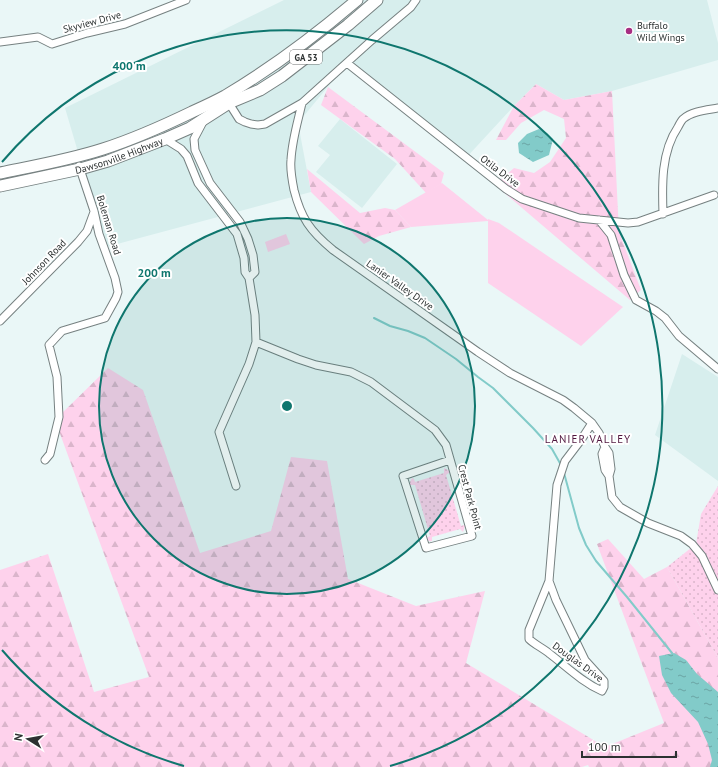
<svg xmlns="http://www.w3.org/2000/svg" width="718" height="767" font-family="'PT Sans',sans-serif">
  <defs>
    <pattern id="forest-firs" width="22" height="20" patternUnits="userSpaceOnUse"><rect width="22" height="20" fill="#fed2ec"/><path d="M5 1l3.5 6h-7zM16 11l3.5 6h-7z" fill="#dab5cb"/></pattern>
    <pattern id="park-dots" width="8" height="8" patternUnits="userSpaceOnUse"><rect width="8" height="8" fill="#fed2ec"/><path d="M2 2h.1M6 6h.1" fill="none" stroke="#dab5cb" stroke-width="1.8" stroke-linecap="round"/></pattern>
    <pattern id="water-ripples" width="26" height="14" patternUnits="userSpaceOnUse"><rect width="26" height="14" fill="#82cbc9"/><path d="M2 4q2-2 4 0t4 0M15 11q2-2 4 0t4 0" fill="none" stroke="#6ba5a4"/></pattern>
  </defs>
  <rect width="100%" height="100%" fill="#eaf7f7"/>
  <!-- built -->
  <path fill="#d7eeed" d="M284 0H707L718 43V60L612 91 564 100 536 84 514 106 465 159 345 66 298 123 311 192 106 247 65 108Z
    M340 119 397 164 362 208 316 172 330 155 318 146Z
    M682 354 718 377V481L655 435Z"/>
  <!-- grass -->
  <path fill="#fed2ec" d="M442 183 488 220V219L499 223 623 307 581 346 488 283V221L411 227 395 210Z
    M286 234 290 244 268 252 265 242Z"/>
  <!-- forest -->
  <path fill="url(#forest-firs)" d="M536 84 564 100 612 91 619 232 641 290 630 300 495 185 514 168 534 173 550 162 566 138 564 119 544 110 521 123 506 140H496L514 106Z
    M328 87 444 173 441 184 426 193 395 159 321 105Z
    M307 169 360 213 385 208 395 210 411 227 379 236 364 244 311 192Z
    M108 368 143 390 200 553 271 531 291 457 327 461 348 579 416 606 485 591 466 663 605 747 664 723 597 544 608 539 644 579 667 567 718 658V692L710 691 715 762 713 767H589L588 765 582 767H0V570L48 554 94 692 149 677 55 420Z"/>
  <!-- park -->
  <path fill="url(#park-dots)" d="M444 468 448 470 450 472 446 475 461 526 464 525 465 526 463 532 460 529 432 537V541C429 542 428 540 426 538L430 536 415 485H410V482L412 478 414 479 415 482 444 473Z
    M718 486V658L667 567 696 544 701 514Z"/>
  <!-- water -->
  <path fill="url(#water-ripples)" d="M539 129 547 133 553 139 549 155 533 162 519 153 518 143 527 134Z
    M674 653 686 660 697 674 718 692V767H710L712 760 708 744 698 722 671 693 662 675 659 656Z"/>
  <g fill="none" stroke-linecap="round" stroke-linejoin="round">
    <!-- stream -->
    <path stroke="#82cbc9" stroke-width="2" d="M374 318 390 326 408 331 425 338 456 359 478 377 493 388 533 428 552 449 561 465
      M564 473 579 528 586 545 596 561 627 597 672 653"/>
    <!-- minor casing -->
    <g stroke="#768181" stroke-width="9">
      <path id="minor" d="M0 42 38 37 52 44 87 33 125 24 186 0
        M347 63 506 189 522 199 579 218 628 223 638 222 714 195
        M227 100 239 119 245 122 251 124 258 125 265 124 272 120 302 103 372 40 411 7 416 0
        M302 103C298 121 292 140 291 160 290 169 292 180 294 190 301 218 310 231 333 250L478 352 510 373 563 400 574 408 592 423 599 433 605 447
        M204 120 194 139 195 150 210 183 240 222 248 239 253 255 255 272 249 278
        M165 139 181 149 187 156 198 183 237 234 244 258 245 272 249 278 255 315 256 342 249 364 219 432 236 486
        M663 214C662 185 661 152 678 127 679 125 681 121 683 119 692 111 707 110 718 108
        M599 220 611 235 624 275 636 300 656 311 665 318 679 336 718 369
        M0 321 78 242 87 231 94 212
        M256 342 298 359 316 365 351 372 371 382 435 430 446 445 472 536 426 548 403 476 450 460
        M45 460 50 454 59 417 57 377 49 345 62 331 105 318 116 298 118 292 115 278 99 234 94 211 79 166
        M609 476 605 470 602 454 605 447 609 453 611 469 609 476 612 497 620 507 648 523 681 536 692 544 702 556 718 590
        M549 581 556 600 585 660 604 681V687L602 691C582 682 567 667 550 654 543 648 535 645 529 639V630L549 581 557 485 565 461 581 440 592 423"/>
    </g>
    <!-- primary casing -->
    <g stroke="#768181" stroke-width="13">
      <g id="primary">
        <path d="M0 173C34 166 69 160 103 149 134 139 163 126 192 112 203 107 214 102 225 96 272 68 316 35 357 0"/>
        <path id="s1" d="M0 186 80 169 108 161 165 139 190 128 229 103 260 90 282 76 348 25 377 0"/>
      </g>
    </g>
    <!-- minor -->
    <use href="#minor" stroke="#fff" stroke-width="7"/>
    <!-- primary -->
    <use href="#primary" stroke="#fff" stroke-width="11"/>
  </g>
  <!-- distance rings -->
  <circle cx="287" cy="406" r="188" fill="#0f766e" fill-opacity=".12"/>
  <g fill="none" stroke="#0f766e" stroke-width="2">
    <circle cx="287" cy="406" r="188"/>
    <path d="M184 766A375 375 0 0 1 2 650M2 162A375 375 0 1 1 390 766"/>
  </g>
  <!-- markers -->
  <circle fill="#a72e83" stroke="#fff" stroke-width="1.5" cx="629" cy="31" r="4"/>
  <g text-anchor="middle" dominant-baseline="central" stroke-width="4" stroke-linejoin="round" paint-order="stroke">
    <!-- shield labels -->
    <rect fill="#fff" stroke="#6b6f6f" stroke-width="1" x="290" y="50" width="32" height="14" rx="3"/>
    <g font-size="9" font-weight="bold" fill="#2c3131">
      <text x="306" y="57">GA 53</text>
    </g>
    <!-- street labels -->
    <g font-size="10" fill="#2c3131" stroke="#fff">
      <text transform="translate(92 22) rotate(-15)">Skyview Drive</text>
      <text stroke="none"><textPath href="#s1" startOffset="123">Dawsonville Highway</textPath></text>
      <text transform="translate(500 171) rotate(37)">Otila Drive</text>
      <text transform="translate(109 225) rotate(73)">Boleman Road</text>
      <text transform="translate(44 262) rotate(-46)">Johnson Road</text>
      <text transform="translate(400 285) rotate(35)">Lanier Valley Drive</text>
      <text transform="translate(470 497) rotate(75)">Crest Park Point</text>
      <text transform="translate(578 662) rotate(36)">Douglas Drive</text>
    </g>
    <!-- poi labels -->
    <g font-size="10" fill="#2c3131" stroke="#fff" text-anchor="start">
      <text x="637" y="25">Buffalo<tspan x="637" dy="12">Wild Wings</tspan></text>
    </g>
    <!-- neighbourhood labels -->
    <g font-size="11" letter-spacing="1" fill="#50163e" stroke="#fff">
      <text x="588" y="439">LANIER VALLEY</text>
    </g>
  </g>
  <circle cx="287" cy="406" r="6" fill="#0f766e" stroke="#fff" stroke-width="2"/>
  <g font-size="12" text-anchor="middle" font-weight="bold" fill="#0f766e" stroke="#fff" stroke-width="4" stroke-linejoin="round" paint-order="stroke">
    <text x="129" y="70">400 m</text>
    <text x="154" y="277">200 m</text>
  </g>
  <!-- north arrow -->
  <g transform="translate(28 739) rotate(281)" stroke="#ffffff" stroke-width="3" paint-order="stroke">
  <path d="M0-3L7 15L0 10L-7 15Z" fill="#2c3131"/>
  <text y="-6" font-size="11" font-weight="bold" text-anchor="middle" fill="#2c3131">N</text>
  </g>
  <!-- scale -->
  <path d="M582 751v6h94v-6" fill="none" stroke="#2c3131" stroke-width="2"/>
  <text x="588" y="751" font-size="12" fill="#2c3131" stroke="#ffffff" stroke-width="3" paint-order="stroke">100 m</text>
</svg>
